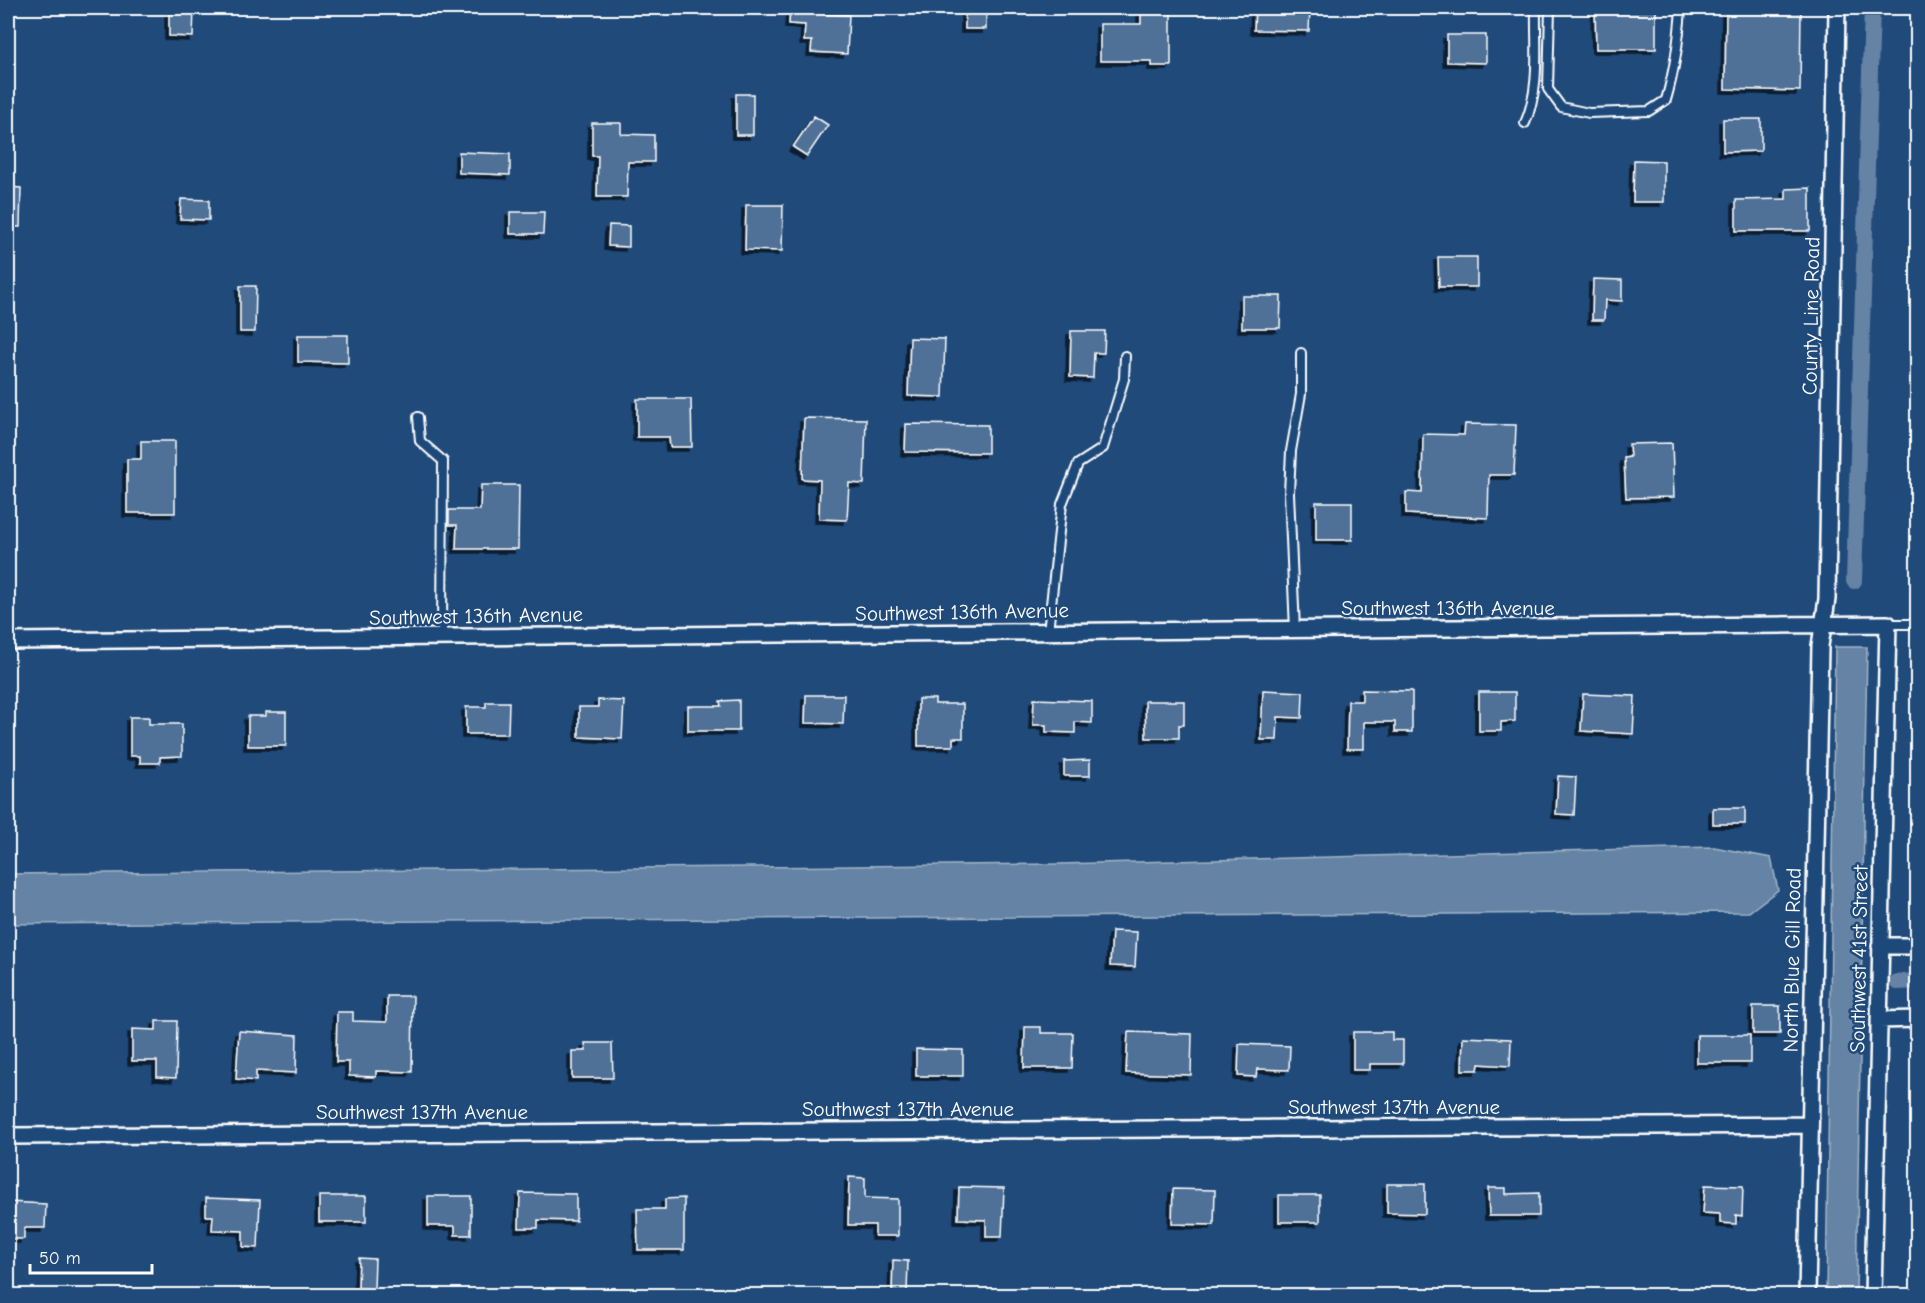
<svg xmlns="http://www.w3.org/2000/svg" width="1925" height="1303" font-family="'Comic Neue',sans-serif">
  <defs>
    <filter id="shadow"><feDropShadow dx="-4" dy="4" stdDeviation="0" flood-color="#0009"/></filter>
  </defs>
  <rect width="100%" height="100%" fill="#1f4a7a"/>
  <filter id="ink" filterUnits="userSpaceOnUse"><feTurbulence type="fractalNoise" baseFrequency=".0167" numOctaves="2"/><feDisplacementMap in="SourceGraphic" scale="12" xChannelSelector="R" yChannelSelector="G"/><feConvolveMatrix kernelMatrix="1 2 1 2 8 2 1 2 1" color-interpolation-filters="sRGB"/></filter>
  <g filter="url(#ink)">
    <!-- water -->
    <path fill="#6583a4" stroke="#a3b5c8" stroke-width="1.5" d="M1835 647H1867L1856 1296 1826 1295Z
      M1714 847 1771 858 1778 890 1749 912 8 924V874L1059 864Z"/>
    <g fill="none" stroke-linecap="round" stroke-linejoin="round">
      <!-- canal -->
      <path stroke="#6583a4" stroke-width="16" d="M1854 581 1872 8
        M1897 982 1918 981"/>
    </g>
    <!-- building -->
    <path fill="#507197" stroke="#fff" stroke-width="1.5" filter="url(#shadow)" d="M169 8H194L193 37 169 36Z
      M790 8H824V14L849 15 847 54 811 52 812 41H804L805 25 789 24Z
      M965 8H986V29H965Z
      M1141 8H1171V66H1152V61H1100V24H1141Z
      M1255 8H1310L1309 31 1254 30Z
      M1595 8H1656V49H1596Z
      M1726 8H1801L1800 91 1725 89Z
      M1447 35H1486V63L1447 62Z
      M736 94H753V135H736Z
      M814 116 828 125 807 156 793 147Z
      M1723 119H1761V151L1723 152Z
      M592 123H621V134L654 135V162H628L627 197H597L598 156H592Z
      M459 152 510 154V175L459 173Z
      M1634 160 1664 161V202H1633Z
      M8 187 21 188 20 227H8Z
      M1810 188V231H1736V200L1786 199V189Z
      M181 199 209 200V220L180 219Z
      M746 205H783L782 251 745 250Z
      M510 212H544L543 234H510Z
      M609 225 629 226V247L608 246Z
      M1438 257H1477V287H1439Z
      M1593 279 1622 280V301L1605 300 1604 320H1592Z
      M240 286H256L255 332H240Z
      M1242 296H1281L1280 328H1242Z
      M1071 331H1105L1104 353H1094L1093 378 1070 377Z
      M298 335H348V363L298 362Z
      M910 338 945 339 943 397 908 396Z
      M637 399H691L692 447H670L669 437H637Z
      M804 418 866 419 864 484 849 483 847 520 819 519 820 480 802 479Z
      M906 424 988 425V453L905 452Z
      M1465 424 1516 425 1514 475H1489L1488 518 1406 514V492L1422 493 1423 434 1464 435Z
      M141 441H175V513H127V459H141Z
      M1672 443 1674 497 1626 498 1624 458 1630 457 1629 444Z
      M481 485H519L518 549H456L457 525H449V510H480Z
      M1316 502H1352V540H1316Z
      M1263 690 1303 692 1302 718 1278 717 1277 740H1261Z
      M1362 690 1412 691V732H1395V722H1364V749H1347L1348 701H1362Z
      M1479 692H1515V721L1501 722V731H1479Z
      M1583 694 1635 696 1633 734 1581 731Z
      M806 695H844L843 724 805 723Z
      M918 699H935V704H963V738H953V746H918Z
      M1034 699 1092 701V723L1075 722V733L1046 732V725H1033Z
      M598 700 624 701 622 739 579 737V707H598Z
      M739 700V731H688V706H721L720 701Z
      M1145 701H1184V725H1179V738H1146Z
      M486 702H509L508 734H466V707H486Z
      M266 712H286V746H248V716H266Z
      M130 717H149V724H182V756L160 757V763H140V756H130Z
      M1090 760V776H1064V761Z
      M1558 776 1576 777 1574 815 1556 814Z
      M1713 808H1745V824H1713Z
      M1112 931 1137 932 1135 967 1110 966Z
      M387 996H413L412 1072 376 1071V1077L349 1076V1062H336L337 1012H353V1021L387 1022Z
      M1753 1006H1780V1034H1753Z
      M156 1021H177L176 1078 157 1077V1061H132V1029L156 1030Z
      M1025 1027H1041V1033H1073L1072 1068H1024Z
      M239 1031 297 1035 296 1073 256 1071V1081L236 1079Z
      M1128 1032 1192 1034 1191 1075 1126 1073Z
      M1353 1032H1392V1040H1403V1064H1370V1070H1353Z
      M1697 1035H1750V1063H1697Z
      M1463 1037 1511 1039 1510 1066 1479 1064 1478 1070H1462Z
      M585 1043H612L613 1078H572V1051H586Z
      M1239 1044 1290 1046 1289 1070 1257 1069 1256 1077 1238 1076Z
      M916 1049 963 1050V1076H916Z
      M849 1177 865 1178V1198L898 1199V1236H875V1225H848Z
      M1387 1184H1425V1214L1387 1213Z
      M1705 1185 1743 1186 1742 1216 1736 1215V1224L1720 1223V1214L1703 1213Z
      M959 1187 1004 1188 1002 1237H986V1220L958 1219Z
      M1488 1188H1506V1194L1539 1193V1216H1489Z
      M1173 1189 1215 1190 1214 1225 1172 1224Z
      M520 1193 576 1194V1221L538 1220V1228H519Z
      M1279 1195H1320V1222H1279Z
      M319 1196H366V1222H319Z
      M428 1196H471V1235H455V1226H428Z
      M206 1198 260 1200 258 1248 243 1247V1231L212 1230 213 1216H206Z
      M684 1198V1250H638L637 1209H665V1199Z
      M8 1202 46 1204 45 1228H24V1239H8Z
      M359 1258 375 1259 374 1289 358 1288Z
      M893 1260 908 1261 907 1293 892 1292Z"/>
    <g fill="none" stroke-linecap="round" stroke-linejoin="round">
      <!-- lane casing -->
      <g stroke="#fff" stroke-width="12">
        <path id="lane" d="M1550 8 1548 89 1561 107 1589 113 1649 111 1666 100C1675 69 1679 39 1681 8
          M1525 123C1541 87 1535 46 1536 8
          M418 417 420 441 443 461 442 638
          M1888 624H1918
          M1295 630 1289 493 1291 451 1301 394V353
          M1048 632 1062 504 1078 464 1103 448 1124 379 1125 356"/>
      </g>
      <!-- street casing -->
      <g stroke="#fff" stroke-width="20">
        <path id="street" d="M8 641 1888 624 1873 1296
          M1880 946H1918
          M1879 1020 1918 1019
          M8 1136 1810 1125
          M1807 1296 1820 646 1827 599 1837 8"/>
      </g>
      <!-- lane -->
      <use href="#lane" stroke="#1f4a7a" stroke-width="8"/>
      <!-- street -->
      <use href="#street" stroke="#1f4a7a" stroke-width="15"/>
    </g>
  </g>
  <g text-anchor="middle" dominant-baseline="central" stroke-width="5" stroke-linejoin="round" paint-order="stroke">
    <!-- street labels -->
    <g font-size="21" fill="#fff" stroke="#1f4a7a">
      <text transform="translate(1811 316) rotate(-89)">County Line Road</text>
      <text x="1448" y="608">Southwest 136th Avenue</text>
      <text transform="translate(962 612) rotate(-1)">Southwest 136th Avenue</text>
      <text transform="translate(476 616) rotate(-1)">Southwest 136th Avenue</text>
      <text transform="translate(1859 959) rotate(-89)">Southwest 41st Street</text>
      <text transform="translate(1792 960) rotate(-89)">North Blue Gill Road</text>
      <text x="1394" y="1107">Southwest 137th Avenue</text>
      <text x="908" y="1109">Southwest 137th Avenue</text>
      <text x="422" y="1112">Southwest 137th Avenue</text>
    </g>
  </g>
  <!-- margin -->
  <rect width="1925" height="1303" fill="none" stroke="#1f4a7a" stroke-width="30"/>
  <rect x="15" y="15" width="1895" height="1273" fill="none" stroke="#fff" stroke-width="2" filter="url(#ink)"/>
  <!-- scale -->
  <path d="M30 1264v9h122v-9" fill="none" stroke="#ffffff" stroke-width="3"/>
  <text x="39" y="1264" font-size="18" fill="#ffffff" stroke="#1f4a7a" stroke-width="4.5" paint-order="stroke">50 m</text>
</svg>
